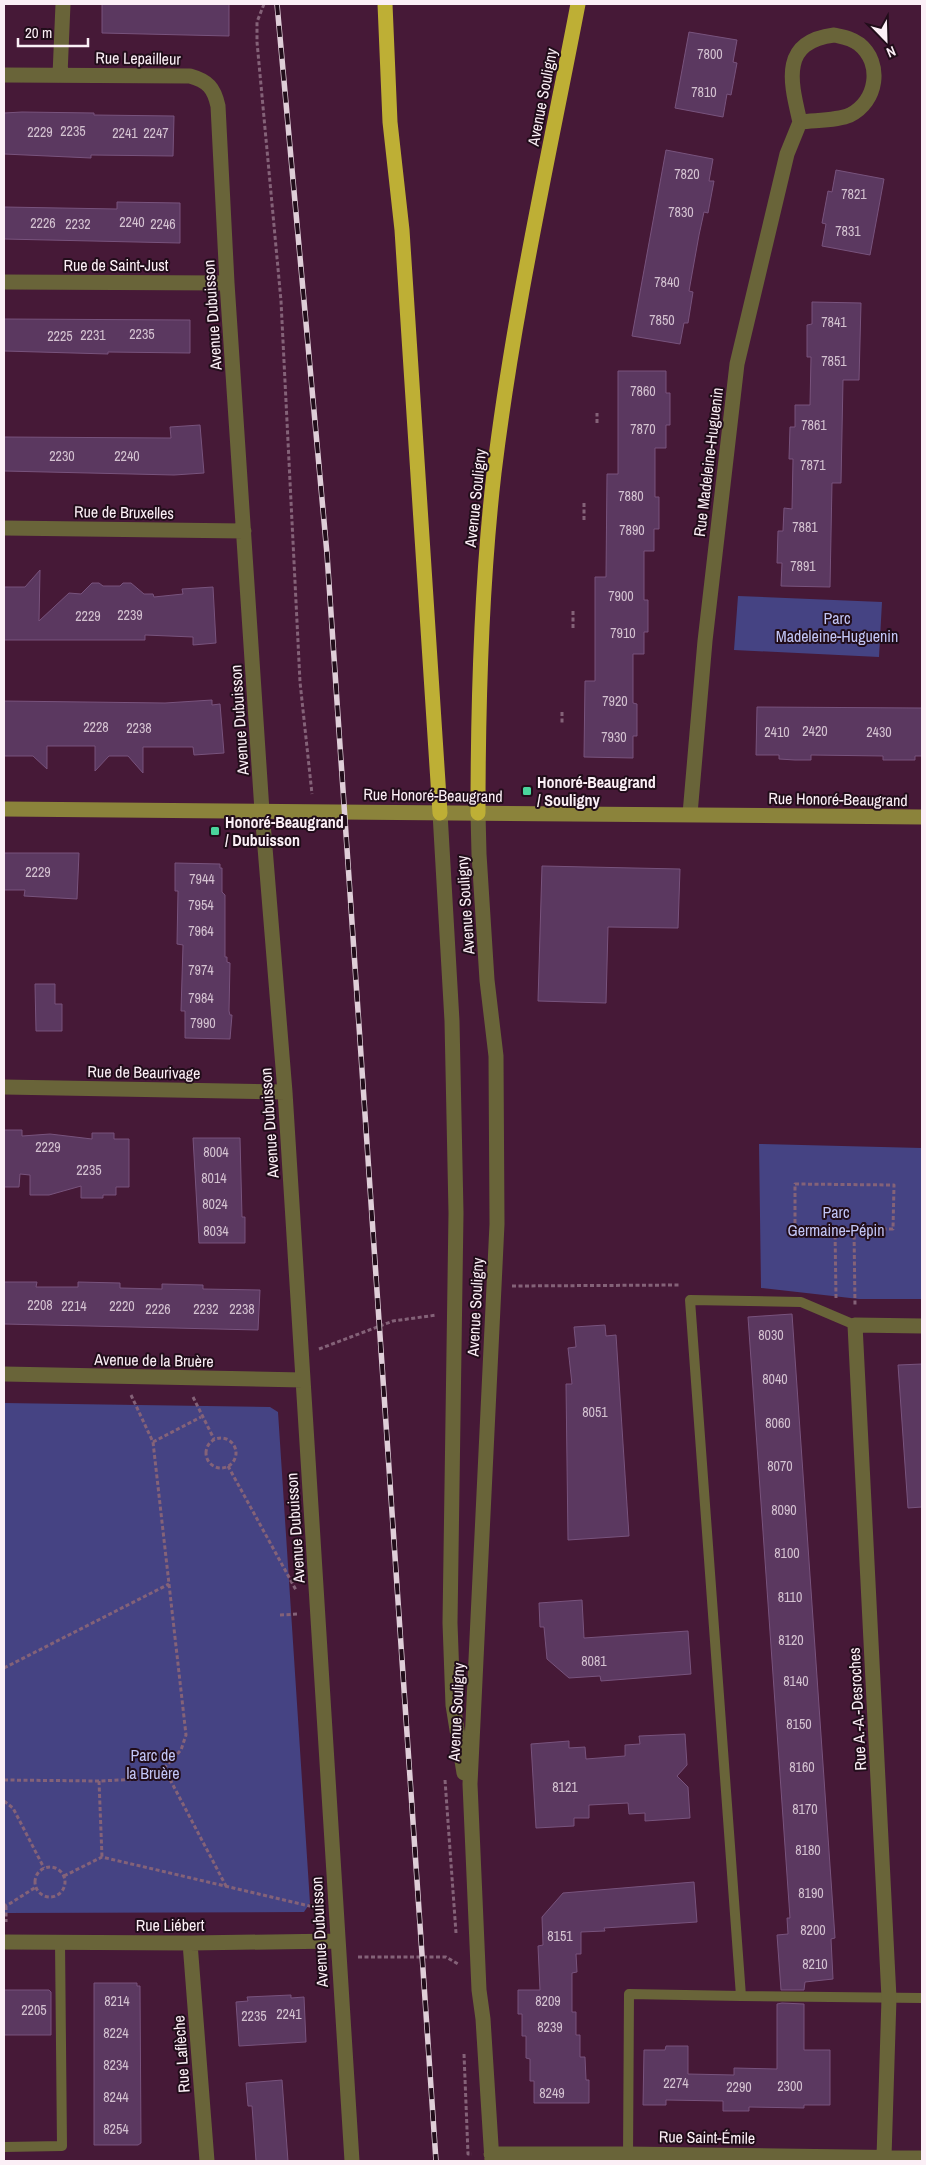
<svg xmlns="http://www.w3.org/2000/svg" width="926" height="2165" font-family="'Archivo Narrow',sans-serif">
  <rect width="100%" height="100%" fill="#461937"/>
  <!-- green -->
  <path fill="#454383" d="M738 596 882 602 879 657 734 650Z
    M759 1144 922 1148V1299H859L761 1288Z
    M4 1403 270 1407 278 1412 310 1903 304 1912 4 1913Z"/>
  <!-- building -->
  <path fill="#5b3860" stroke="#78537d" d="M102 4H229V36L102 33Z
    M689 32 737 40 733 62 737 63 731 95 727 94 723 117 675 108Z
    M22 112 94 113V115L174 116 173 156 91 155V158L4 154V113Z
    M666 150 713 159 709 181H714L708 213 704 212 699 235 689 291 693 292 688 323H684L680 344 632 336Z
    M836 170 884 179 870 255 822 246 826 224 822 223 828 191 832 192Z
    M117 202 180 203V243L4 239V207L117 209Z
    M812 302 861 303 859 380H843L841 483H832L830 587 781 586 782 563H777L778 531H783L784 508 792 509 793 459H789L790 427H795V405H810L811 357H807V325L812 324Z
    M4 319 190 320V353L108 352V354L4 351Z
    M618 371H666V393H670V425H666V448H655V497H659V529H654V551H644V600H648V632H644V654H633V703L637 704V736H633V758L584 757 585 681H595V577H606L607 474H618Z
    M200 425 204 473 174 475 4 471V437L171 438 170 427Z
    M40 570 39 621 69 593 81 594 92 583H99L103 586H120L123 583H131L144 594H153L154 597 183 594 182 589 213 587 216 643 193 645V637L145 635V640H4V587H25Z
    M212 700V705L220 704 224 753 194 755 193 747H143V773L128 756H109L95 771V746H47V769L33 756H4V701L165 703Z
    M757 707 922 708V756H915V760H883V756L811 755V760H795L779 759V755H756Z
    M4 853H79L77 899 24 896 25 890H4Z
    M175 863 220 864V868H222V892L225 895V957H227V962L230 963 229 1011 230 1015H232L230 1039 185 1038V1011H181L183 945 177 944 178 891H175Z
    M542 866 680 869 678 928 608 927 606 1003 538 1001Z
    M35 984H55V1004H62V1031H36Z
    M4 1130H22V1136L50 1134 92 1139V1133H114V1139H129V1187H116V1195H103V1198H81V1186L49 1195H30V1175L20 1174 19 1187H4Z
    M193 1138H240L242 1217H245V1243H199Z
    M4 1282H37L36 1287H78V1282L120 1283V1288L162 1289V1284L203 1285V1289L260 1290 258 1330 4 1324Z
    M792 1314 835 1938 831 1939 833 1979 805 1982 804 1990H781L777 1935 788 1934 787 1918H790L748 1317Z
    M605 1325 606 1336 616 1335 629 1536 568 1540 566 1384H572L568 1348 576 1347 574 1327Z
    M922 1364V1507L908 1508 898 1365Z
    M582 1600 584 1638 688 1631 691 1674 601 1681 600 1676 569 1678 547 1659 544 1627H540L539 1603Z
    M685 1734 687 1765 677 1776 688 1787 690 1818 645 1821V1813L629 1814 628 1803 589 1805V1818H574V1826L536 1828 531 1744 569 1741V1748L585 1747 586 1759 625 1756V1745L640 1744 639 1736Z
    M694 1882 697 1922 604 1928 605 1931 581 1932V1954H576L577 1972 572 1973V2012H576V2035H580V2057H585L586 2080H589V2103H534V2081H530V2059L526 2058V2036H522V2014H518V1990H540L538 1946 543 1945 542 1917 563 1893Z
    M94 1983H137V1986H140L141 2143 138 2145H94Z
    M4 1990H49L51 1992V2035H4Z
    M291 1995V1998L304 1997 306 2042 239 2046 236 2002 248 2001 247 1997Z
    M782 2003 804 2004V2050H830V2105H804V2108L749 2107V2111H723V2101L666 2100V2105H643L644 2050H665L666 2046H688V2074L734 2075V2068L777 2069V2004Z
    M282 2080 288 2161H256L252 2106H248L246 2083Z"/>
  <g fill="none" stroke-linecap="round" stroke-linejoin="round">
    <!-- path -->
    <path stroke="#846278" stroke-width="3" stroke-dasharray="4 2.5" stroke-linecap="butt" d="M264 4 257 22V42L281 301 300 682 312 794
      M597 423V413
      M584 503V520
      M573 628V609
      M562 712V725
      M795 1184 894 1185 893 1229H795Z
      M835 1229 836 1298
      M854 1229 855 1306
      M512 1286 681 1285
      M319 1349 393 1321 437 1315
      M193 1397 214 1439
      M206 1453a15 15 0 1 1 30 0a15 15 0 1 1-30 0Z
      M153 1442 201 1417
      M228 1466 296 1590
      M280 1615 299 1614
      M4 1668 169 1584
      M164 1768 226 1886
      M4 1780 99 1781 142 1779 164 1768 181 1750 186 1735 153 1442 131 1395
      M445 1780 456 1933
      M99 1781 102 1857
      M4 1801 13 1808 44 1868
      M35 1882a15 15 0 1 1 30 0a15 15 0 1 1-30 0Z
      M64 1876 102 1857 318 1908
      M4 1904 6 1906 36 1887
      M6 1906V1922
      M358 1957H446L458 1964
      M464 2054 468 2154H472"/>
    <!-- lane -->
    <path stroke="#696439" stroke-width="10" d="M855 1325 801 1302 690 1300 741 1996 922 1998
      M4 2147 62 2146 60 1942
      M628 2160 629 1994 741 1996"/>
    <!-- street -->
    <path stroke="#696439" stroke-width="15" d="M834 35C843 37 851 38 859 44 883 63 877 102 850 115 836 121 816 120 800 122 791 83 779 42 834 35Z
      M4 75 190 76C208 81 214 88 218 106L227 283 262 811 285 1092 352 2161
      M60 75 63 4
      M4 282 227 283
      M4 528 244 531
      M440 813 452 1021 456 1213 450 1623 453 1705 464 1773
      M478 813 479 854 487 980 496 1056 497 1224 470 1784 479 1990 483 2019 492 2161
      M690 814 705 641 737 364 787 154 800 122
      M4 1087 285 1092
      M4 1374 303 1380
      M4 1942 190 1943 337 1941
      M190 1943 207 2161
      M491 2154H627L922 2158
      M884 2157 889 1998 855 1325 922 1326"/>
    <!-- secondary -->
    <path stroke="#8b833b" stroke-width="15" d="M4 809 922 817"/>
    <!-- highway -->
    <path stroke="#beaf35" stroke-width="15" d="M385 4 390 122 402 230 440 813
      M478 813C478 700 481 586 494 473 513 315 548 160 578 4"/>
    <!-- rail casing -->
    <g stroke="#dfced8" stroke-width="5.5">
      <path id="rail" d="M277 4 327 554 436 2161"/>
    </g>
    <!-- rail -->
    <use href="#rail" stroke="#210d1a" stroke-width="4" stroke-dasharray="11" stroke-linecap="butt"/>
  </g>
  <!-- markers -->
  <g fill="#4ad49c" stroke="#210d1a" stroke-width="2">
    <rect x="522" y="786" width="10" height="10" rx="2.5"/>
    <rect x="210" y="826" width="10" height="10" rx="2.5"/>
  </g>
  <g text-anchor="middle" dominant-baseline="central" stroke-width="4" stroke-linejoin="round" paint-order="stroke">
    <!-- number labels -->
    <g font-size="14" fill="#d3c1d0">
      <text x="710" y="54">7800</text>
      <text x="704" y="92">7810</text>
      <text x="73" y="131">2235</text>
      <text x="40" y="132">2229</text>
      <text x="125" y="133">2241</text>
      <text x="156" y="133">2247</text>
      <text x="687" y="174">7820</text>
      <text x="854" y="194">7821</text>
      <text x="681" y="212">7830</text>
      <text x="132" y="222">2240</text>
      <text x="43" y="223">2226</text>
      <text x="78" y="224">2232</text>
      <text x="163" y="224">2246</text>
      <text x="848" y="231">7831</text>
      <text x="667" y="282">7840</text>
      <text x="662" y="320">7850</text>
      <text x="834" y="322">7841</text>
      <text x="142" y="334">2235</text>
      <text x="93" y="335">2231</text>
      <text x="60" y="336">2225</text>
      <text x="834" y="361">7851</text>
      <text x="643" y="391">7860</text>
      <text x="814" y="425">7861</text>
      <text x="643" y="429">7870</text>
      <text x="62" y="456">2230</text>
      <text x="127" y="456">2240</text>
      <text x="813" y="465">7871</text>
      <text x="631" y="496">7880</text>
      <text x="805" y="527">7881</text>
      <text x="632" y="530">7890</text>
      <text x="803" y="566">7891</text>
      <text x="621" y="596">7900</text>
      <text x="130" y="615">2239</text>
      <text x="88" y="616">2229</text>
      <text x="623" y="633">7910</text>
      <text x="615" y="701">7920</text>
      <text x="96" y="727">2228</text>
      <text x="139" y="728">2238</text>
      <text x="815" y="731">2420</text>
      <text x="777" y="732">2410</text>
      <text x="879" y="732">2430</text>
      <text x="614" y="737">7930</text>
      <text x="38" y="872">2229</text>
      <text x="202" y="879">7944</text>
      <text x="201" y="905">7954</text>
      <text x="201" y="931">7964</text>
      <text x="201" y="970">7974</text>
      <text x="201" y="998">7984</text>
      <text x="203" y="1023">7990</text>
      <text x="48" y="1147">2229</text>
      <text x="216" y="1152">8004</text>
      <text x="89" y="1170">2235</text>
      <text x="214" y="1178">8014</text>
      <text x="215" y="1204">8024</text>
      <text x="216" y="1231">8034</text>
      <text x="40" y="1305">2208</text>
      <text x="74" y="1306">2214</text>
      <text x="122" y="1306">2220</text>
      <text x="158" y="1309">2226</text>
      <text x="206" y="1309">2232</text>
      <text x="242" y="1309">2238</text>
      <text x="771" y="1335">8030</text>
      <text x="775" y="1379">8040</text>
      <text x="595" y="1412">8051</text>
      <text x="778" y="1423">8060</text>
      <text x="780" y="1466">8070</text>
      <text x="784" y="1510">8090</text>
      <text x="787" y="1553">8100</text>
      <text x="790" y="1597">8110</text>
      <text x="791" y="1640">8120</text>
      <text x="594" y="1661">8081</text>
      <text x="796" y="1681">8140</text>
      <text x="799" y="1724">8150</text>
      <text x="802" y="1767">8160</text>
      <text x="565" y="1787">8121</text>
      <text x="805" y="1809">8170</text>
      <text x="808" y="1850">8180</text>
      <text x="811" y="1893">8190</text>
      <text x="813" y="1930">8200</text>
      <text x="560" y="1936">8151</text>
      <text x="815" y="1964">8210</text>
      <text x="117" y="2001">8214</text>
      <text x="548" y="2001">8209</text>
      <text x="34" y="2010">2205</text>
      <text x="289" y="2014">2241</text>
      <text x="254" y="2016">2235</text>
      <text x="550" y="2027">8239</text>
      <text x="116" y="2033">8224</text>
      <text x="116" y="2065">8234</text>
      <text x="676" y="2083">2274</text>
      <text x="790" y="2086">2300</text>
      <text x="739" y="2087">2290</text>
      <text x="552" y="2093">8249</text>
      <text x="116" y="2097">8244</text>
      <text x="116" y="2129">8254</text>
    </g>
    <!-- street labels -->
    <g font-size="16" fill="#fbeff6" stroke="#210d1a">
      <text transform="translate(138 58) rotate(1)">Rue Lepailleur</text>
      <text transform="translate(542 97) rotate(-79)">Avenue Souligny</text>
      <text x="116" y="265">Rue de Saint-Just</text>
      <text transform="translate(212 315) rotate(-94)">Avenue Dubuisson</text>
      <text transform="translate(708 462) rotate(-83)">Rue Madeleine-Huguenin</text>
      <text transform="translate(475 498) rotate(-84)">Avenue Souligny</text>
      <text transform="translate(124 512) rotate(1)">Rue de Bruxelles</text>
      <text transform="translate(239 720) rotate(-94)">Avenue Dubuisson</text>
      <text transform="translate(433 795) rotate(1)">Rue Honoré-Beaugrand</text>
      <text transform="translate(838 799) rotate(1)">Rue Honoré-Beaugrand</text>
      <text transform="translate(465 905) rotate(-94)">Avenue Souligny</text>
      <text transform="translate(144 1072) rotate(1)">Rue de Beaurivage</text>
      <text transform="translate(269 1123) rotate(-94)">Avenue Dubuisson</text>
      <text transform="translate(475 1307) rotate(-87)">Avenue Souligny</text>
      <text transform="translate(154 1360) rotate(1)">Avenue de la Bruère</text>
      <text transform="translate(295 1528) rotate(-94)">Avenue Dubuisson</text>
      <text transform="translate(857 1709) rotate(-93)">Rue A.-A.-Desroches</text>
      <text transform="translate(456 1712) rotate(-87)">Avenue Souligny</text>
      <text x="170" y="1925">Rue Liébert</text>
      <text transform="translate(319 1932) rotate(-93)">Avenue Dubuisson</text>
      <text transform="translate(181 2054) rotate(-94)">Rue Laflèche</text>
      <text transform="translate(707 2137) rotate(1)">Rue Saint-Émile</text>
    </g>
    <!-- park labels -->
    <g font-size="16" fill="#c2c5f5" stroke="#210d1a">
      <text x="837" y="618">Parc<tspan x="837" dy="18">Madeleine-Huguenin</tspan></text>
      <text x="836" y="1212">Parc<tspan x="836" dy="18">Germaine-Pépin</tspan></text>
      <text x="153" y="1755">Parc de<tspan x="153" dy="18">la Bruère</tspan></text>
    </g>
    <!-- poi labels -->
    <g font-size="16" font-weight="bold" fill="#fbeff6" stroke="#210d1a" text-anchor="start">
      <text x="537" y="782">Honoré-Beaugrand<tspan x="537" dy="18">/ Souligny</tspan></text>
      <text x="225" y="822">Honoré-Beaugrand<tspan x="225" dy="18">/ Dubuisson</tspan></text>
    </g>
  </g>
  <!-- border -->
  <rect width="926" height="2165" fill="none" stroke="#fbeff6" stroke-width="10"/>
  <!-- north arrow -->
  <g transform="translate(886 40) rotate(157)" stroke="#210d1a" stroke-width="4" paint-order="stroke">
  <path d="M0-4L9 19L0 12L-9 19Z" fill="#fbeff6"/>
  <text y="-8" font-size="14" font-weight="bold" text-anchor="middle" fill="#fbeff6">N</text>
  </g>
  <!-- scale -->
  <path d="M18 38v8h70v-8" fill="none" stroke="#fbeff6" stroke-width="2.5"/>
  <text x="25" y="38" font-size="15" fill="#fbeff6" stroke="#210d1a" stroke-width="4" paint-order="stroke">20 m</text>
</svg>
